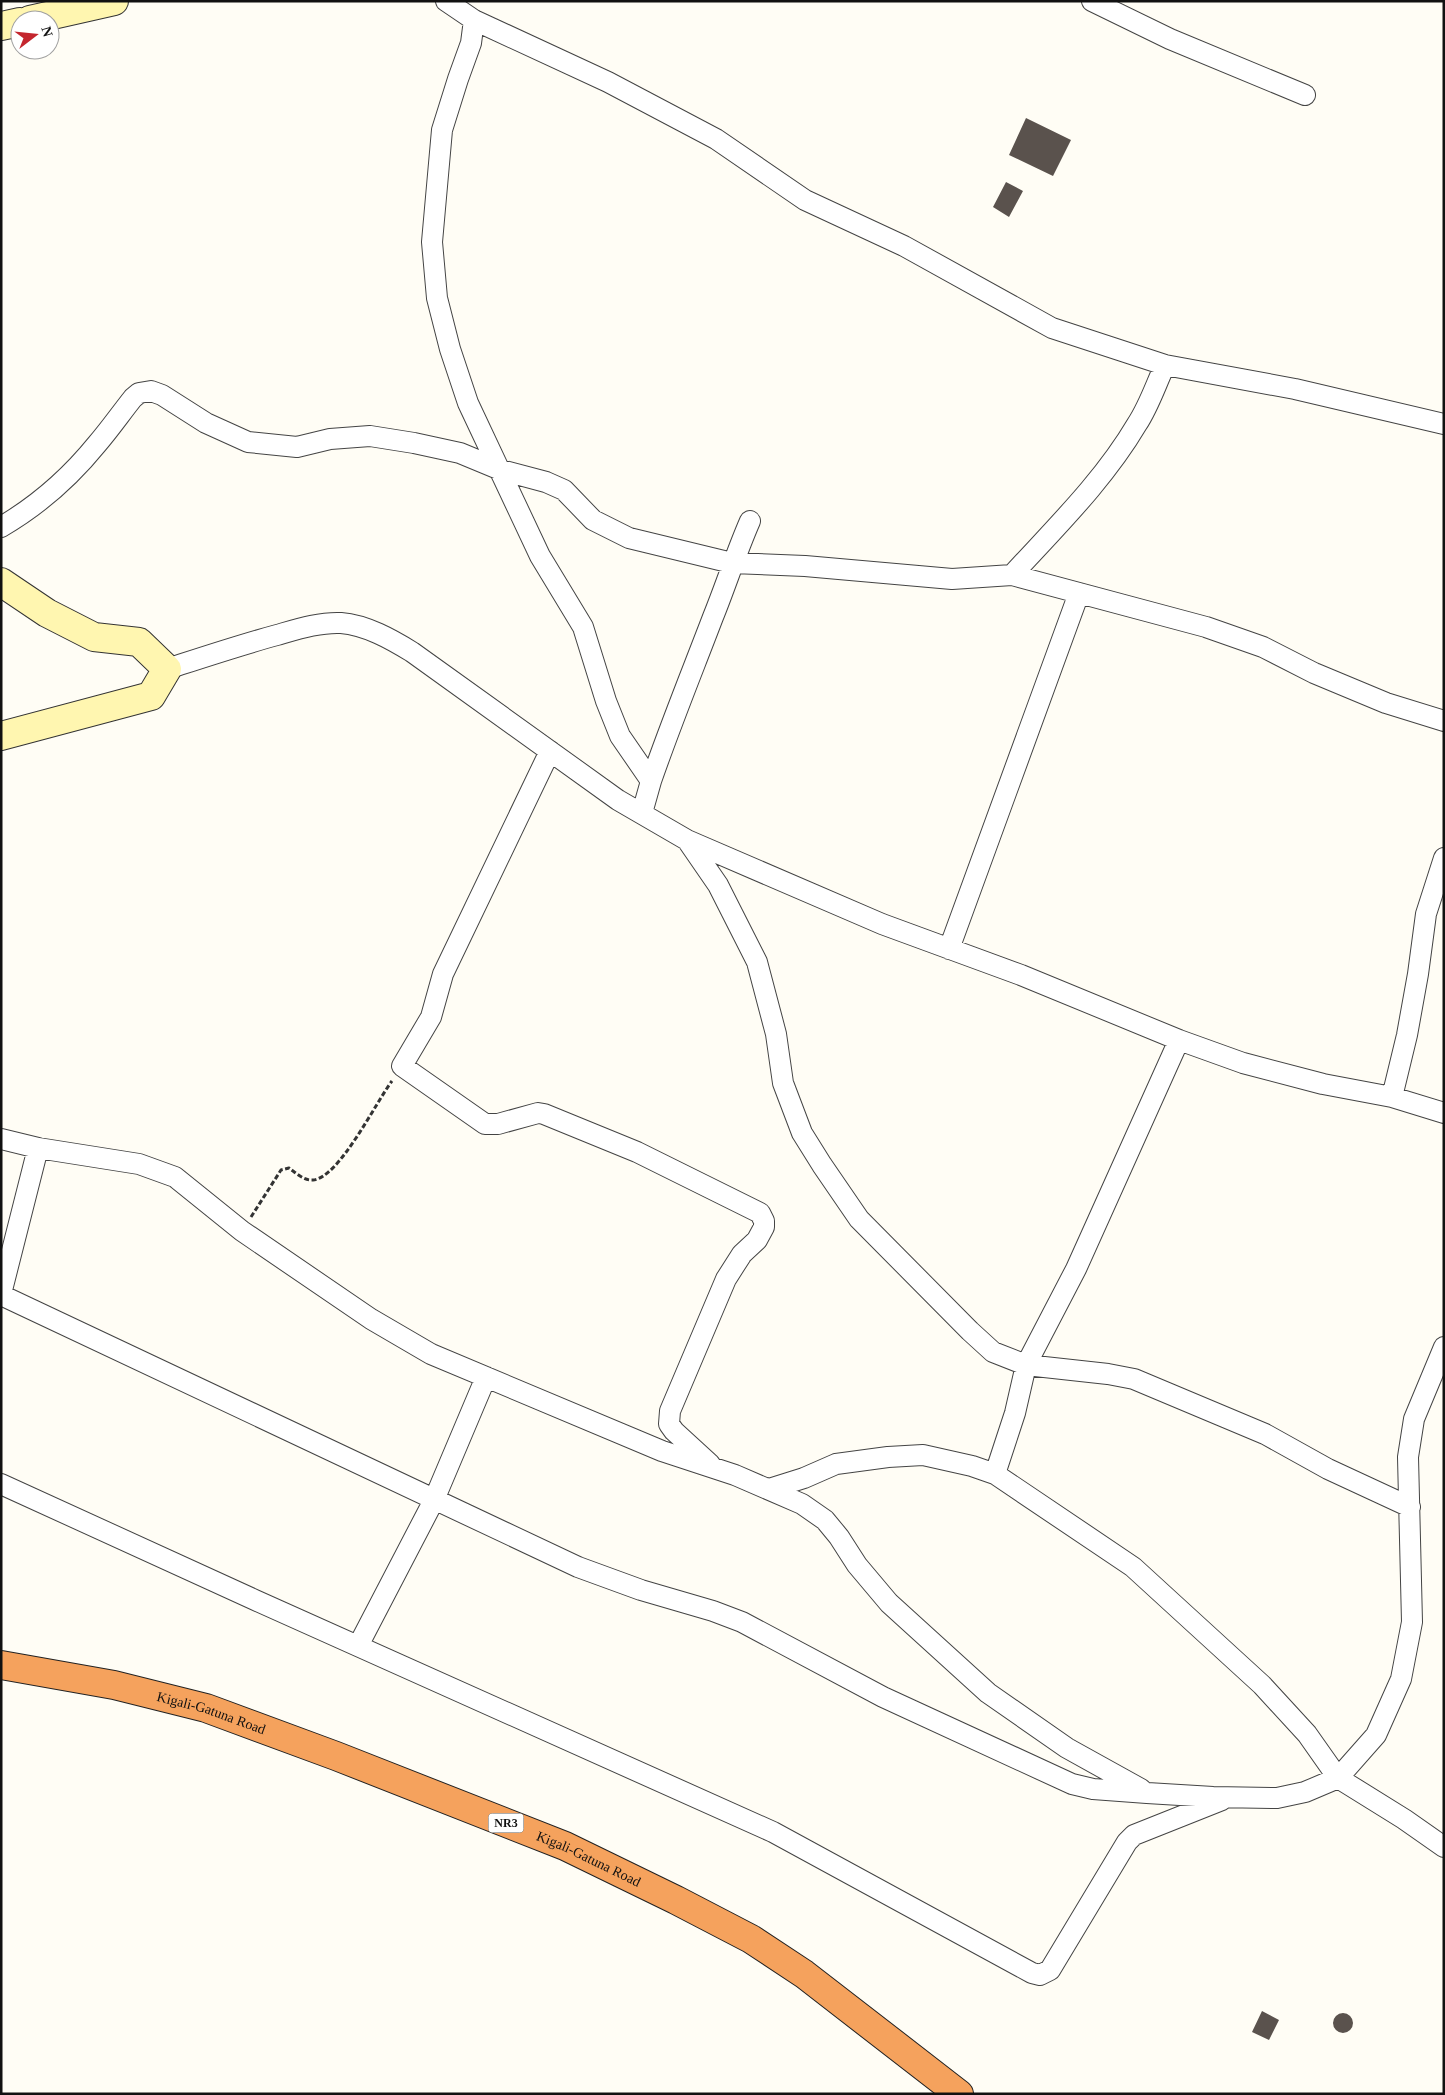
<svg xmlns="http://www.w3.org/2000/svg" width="1445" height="2095" font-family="Georgia,serif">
  <rect width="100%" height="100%" fill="#fffdf5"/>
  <!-- building -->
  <path fill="#5a524d" d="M1026 118 1071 140 1053 176 1009 155Z
    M1006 182 1023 191 1009 217 993 207Z
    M1262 2011 1279 2020 1269 2040 1252 2032Z
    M1333 2023a10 10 0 1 1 20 0a10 10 0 1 1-20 0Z"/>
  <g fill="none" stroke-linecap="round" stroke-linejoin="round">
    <!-- street casing -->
    <g stroke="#444" stroke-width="22">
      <path id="street" d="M446 1 474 20 608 82 716 139 805 200 904 246 1052 328 1165 365 1295 389 1444 424
        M1092 1 1170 39 1305 95
        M474 20 471 43 458 79 442 130 432 242 437 298 450 349 468 403 540 556 583 627 606 701 620 736 651 781 642 813
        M1 527C37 506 71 476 97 444 110 429 121 413 133 398L139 393 151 391 162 395 206 423 248 442 297 447 330 439 370 436 414 443 460 453 501 470 546 482 564 490 593 520 629 538 732 563 805 566 952 579 1012 575 1206 627 1263 647 1314 673 1386 703 1444 721
        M1012 575C1056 527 1104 480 1137 424 1149 406 1156 384 1165 365
        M167 669C204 657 240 645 277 635 298 629 320 622 341 623 366 625 391 639 412 652L618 800 687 840 718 885 757 962 776 1034 783 1083 802 1133 822 1165 859 1219 970 1331 993 1352 1026 1365 1015 1413 995 1474 1133 1567 1262 1685 1307 1734 1338 1778 1404 1819 1444 1847
        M550 751 443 974 431 1017 402 1066 485 1124H498L538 1113 544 1114 637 1152 760 1213 764 1221V1227L757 1240 742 1254 726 1279 670 1411 669 1424 674 1431 710 1464
        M651 781C670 726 692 672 713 617 726 585 736 553 750 521
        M687 840 882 924 1021 975 1179 1040 1243 1063 1323 1084 1392 1097 1444 1113
        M949 949 1079 593
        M1179 1040 1076 1269 1026 1365 1108 1374 1134 1379 1265 1434 1328 1469 1410 1507
        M1392 1097 1407 1035 1418 974 1426 914 1444 858
        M1 1139 38 1148 139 1164 175 1177 242 1231 371 1319 431 1354 662 1451 735 1475 802 1504 825 1520 839 1537 857 1565 889 1603 988 1693 1067 1748 1141 1789
        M1 1294 38 1148
        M1 1295 578 1567 641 1590 713 1611 742 1622 883 1697 1072 1784 1093 1789 1147 1793 1213 1797 1277 1798 1305 1792 1338 1778 1376 1735 1401 1679 1412 1622 1408 1457 1414 1419 1444 1347
        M1 1484 255 1600 773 1832 1032 1973 1040 1975 1050 1970 1127 1842 1134 1835 1222 1800
        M769 1489 804 1478 836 1464 888 1457 923 1455 972 1466 995 1474
        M358 1646 434 1500 486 1377"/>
    </g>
    <!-- secondary casing -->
    <g stroke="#333" stroke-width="30">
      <path id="secondary" d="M30 20 114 1
        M1 26 20 22
        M1 582 47 613 94 637 139 642 167 669 151 696 1 736"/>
    </g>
    <!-- highway casing -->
    <g stroke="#222" stroke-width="30">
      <g id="highway">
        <path id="s1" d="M1 1665 114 1685 206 1708 336 1756 565 1846 676 1900 751 1939 804 1974 959 2094"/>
      </g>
    </g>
    <!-- path -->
    <path stroke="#333" stroke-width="3" stroke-dasharray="5 2.5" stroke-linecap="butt" d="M251 1217 281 1170 289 1168C296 1173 304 1181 313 1180 339 1178 376 1102 392 1081"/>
    <!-- street -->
    <use href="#street" stroke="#fff" stroke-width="20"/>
    <!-- secondary -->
    <use href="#secondary" stroke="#fff6b0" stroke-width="28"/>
    <!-- highway -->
    <use href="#highway" stroke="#f5a25d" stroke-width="28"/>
  </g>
  <g text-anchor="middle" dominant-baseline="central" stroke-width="5" stroke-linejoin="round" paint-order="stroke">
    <!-- shield labels -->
    <rect fill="#fff" stroke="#585858" stroke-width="1" x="488.5" y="1813.5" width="35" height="19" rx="4"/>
    <g font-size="12" font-weight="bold" fill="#111">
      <text x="506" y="1823">NR3</text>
    </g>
    <!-- street labels -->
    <g font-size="14" fill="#111" stroke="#fff">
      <text stroke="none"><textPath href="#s1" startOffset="216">Kigali-Gatuna Road</textPath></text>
      <text stroke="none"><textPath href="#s1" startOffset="621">Kigali-Gatuna Road</textPath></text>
    </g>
  </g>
  <!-- border -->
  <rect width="1445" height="2095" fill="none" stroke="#111111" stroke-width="5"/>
  <!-- north arrow -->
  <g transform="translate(35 35) rotate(74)"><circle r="24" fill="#ffffff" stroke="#a0a0a0"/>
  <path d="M0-4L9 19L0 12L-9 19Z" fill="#c4262e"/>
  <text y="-8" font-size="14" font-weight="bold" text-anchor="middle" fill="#111111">N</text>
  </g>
</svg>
